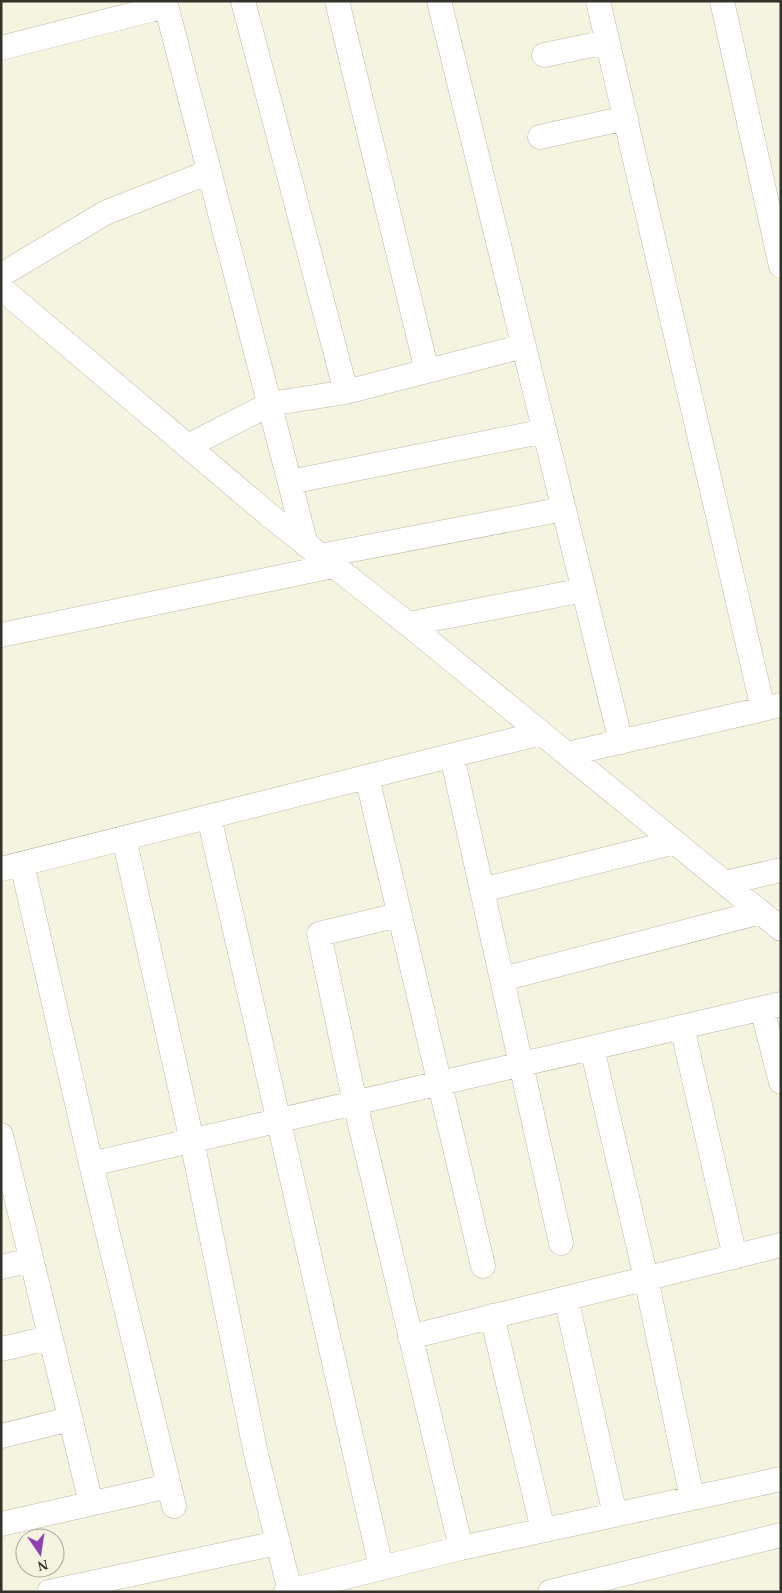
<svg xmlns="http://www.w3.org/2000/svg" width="782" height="1593" font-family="'Times New Roman',serif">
  <rect width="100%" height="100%" fill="#f5f4e1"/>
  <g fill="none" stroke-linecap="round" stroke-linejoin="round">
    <!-- street casing -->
    <g stroke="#b9b8a5" stroke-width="25">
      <path id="street" d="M165 1 306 545
        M243 1 346 392
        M337 1 427 371
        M439 1 621 742
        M598 1 763 709
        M722 1 781 266
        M1 48 166 6
        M544 55 607 42
        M540 137 626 118
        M1 275 105 213 209 172
        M1 288 269 515 408 624 781 929
        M188 446 270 404 346 392 524 346
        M290 482 545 431
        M320 556 564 509
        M408 624 584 590
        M1 635 333 566
        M567 754 781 705
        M452 756 561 1243
        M367 777 483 1266
        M209 817 381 1567
        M124 838 192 1141 256 1454 290 1591
        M22 864 91 1164 174 1506
        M1 869 541 733
        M725 883 781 870
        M482 890 675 842
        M399 915 319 934 355 1103 461 1548
        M503 979 761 912
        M762 1009 781 1082
        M682 1027 735 1257
        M592 1048 646 1278 692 1498
        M1 1135 91 1503
        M91 1164 781 1004
        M1 1267 31 1260
        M566 1298 615 1515
        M492 1316 543 1530
        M410 1337 781 1245
        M1 1349 49 1338
        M1 1436 70 1419
        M1 1524 169 1486
        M49 1592 277 1543
        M286 1592 461 1548 781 1479
        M550 1592 781 1535"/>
    </g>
    <!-- street -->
    <use href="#street" stroke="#fff" stroke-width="24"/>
  </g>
  <!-- border -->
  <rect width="782" height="1593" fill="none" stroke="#32312a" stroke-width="5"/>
  <!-- north arrow -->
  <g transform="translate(40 1553) rotate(167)"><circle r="24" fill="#f5f4e1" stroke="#a7a698"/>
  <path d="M0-4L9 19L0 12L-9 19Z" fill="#9041b1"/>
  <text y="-8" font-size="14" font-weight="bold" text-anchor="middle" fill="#32312a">N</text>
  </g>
</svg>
